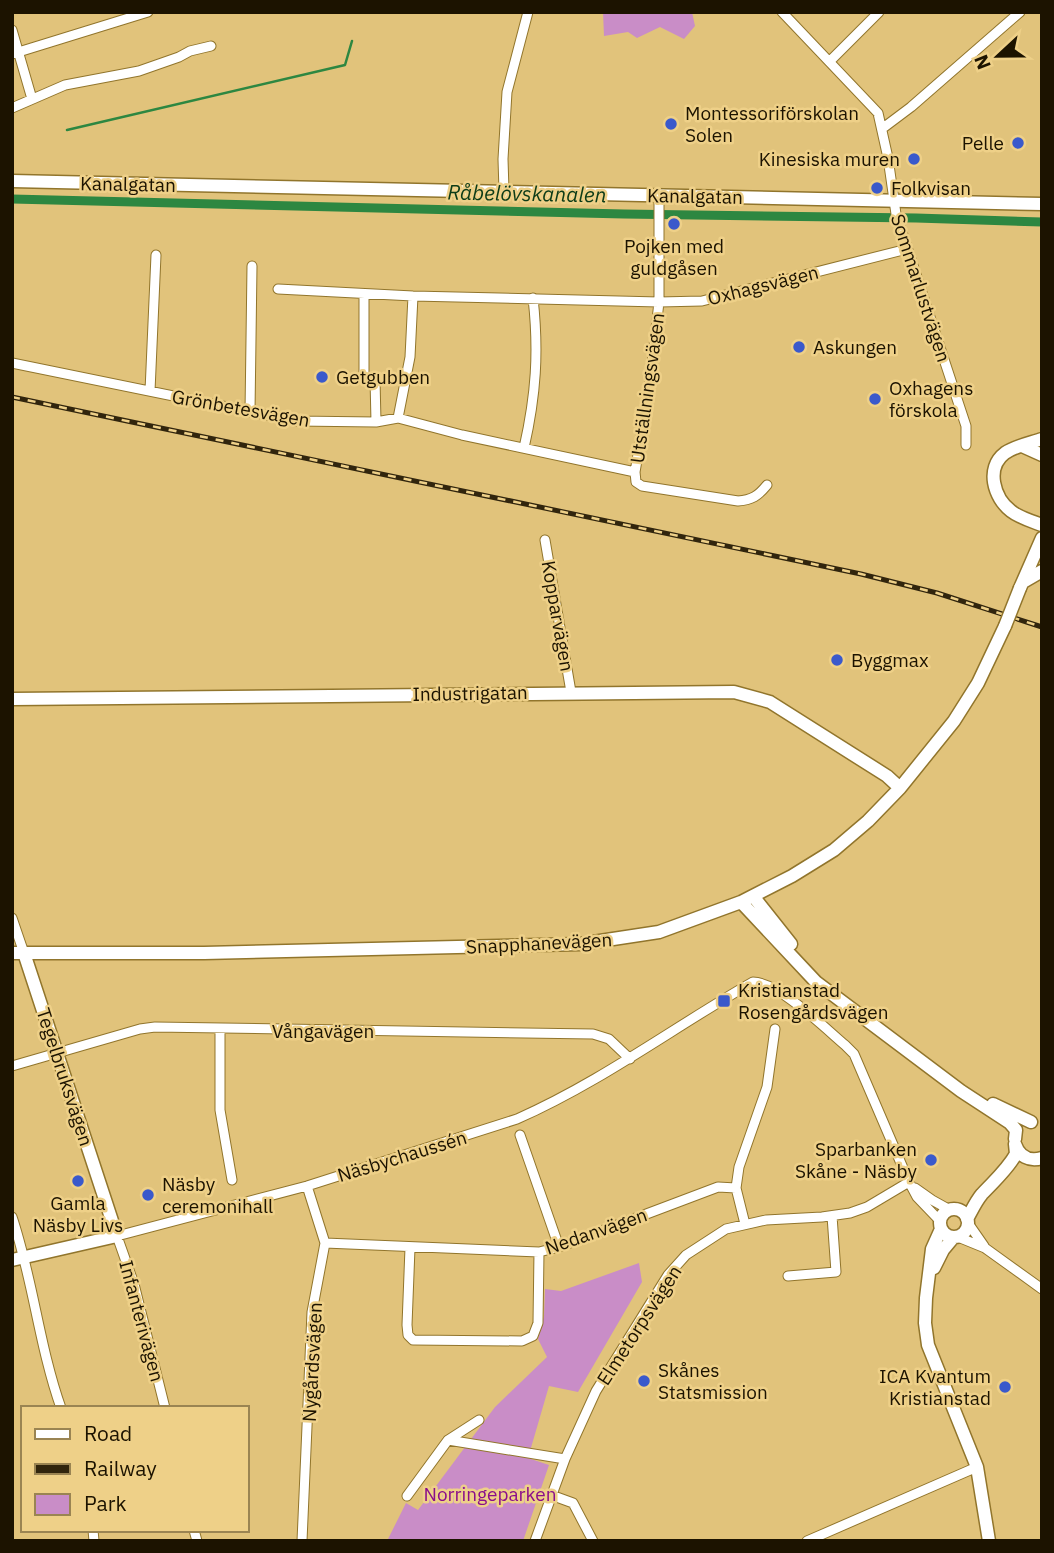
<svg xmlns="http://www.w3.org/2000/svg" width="1054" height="1553" font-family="'IBM Plex Sans',sans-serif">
  <rect width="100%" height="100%" fill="#e1c37b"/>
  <!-- green -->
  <path fill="#c98dc7" d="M603 12H692L695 26 684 39 660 27 637 38 628 32 604 36Z
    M639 1263 642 1282 578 1392 549 1386 528 1458 549 1465 523 1541H387L406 1503 418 1510 495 1407 547 1357 538 1339 544 1316 545 1289 561 1291Z"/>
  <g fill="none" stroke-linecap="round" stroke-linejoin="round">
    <!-- stream -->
    <path stroke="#2d8741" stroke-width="2.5" d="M67 130 345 65 352 41"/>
    <!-- canal -->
    <path stroke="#2d8741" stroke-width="9" d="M12 199 624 214 916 218 1042 222"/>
    <!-- street casing -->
    <g stroke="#91752c" stroke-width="11">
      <path id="street" d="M782 12 878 113 888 158 896 214 966 426V445
        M12 30 32 99
        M12 54 148 12
        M830 61 879 12
        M12 108 65 85 139 71 179 57 190 51 211 46
        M883 128 911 107 1020 12
        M504 191 503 159 507 92 528 12
        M659 196V302L649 390 635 472 636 482 642 486 738 501C752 500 758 496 767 485
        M278 289 413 296 659 302 702 301 907 249
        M364 294V376L375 379 376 422
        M12 363 296 421 376 422 398 418 462 435 635 472
        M150 391 156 255
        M250 412 252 266
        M398 418 410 357 413 296
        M524 448C536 395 539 352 533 298
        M545 540 571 692
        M12 918 24 953
        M220 1030V1110L232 1180
        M12 1066 140 1029 155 1027 593 1034 609 1039 630 1059
        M520 1135 559 1247
        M915 1188 932 1200 950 1210
        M12 1217C33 1279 39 1346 61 1408
        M968 1223 984 1246
        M745 1224 736 1188 739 1167 767 1087 775 1029
        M958 1237 985 1248 1042 1289
        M325 1243 539 1252 559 1247 718 1187 736 1188
        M410 1248 407 1325 408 1335 413 1340 522 1341 533 1336 538 1323 539 1252
        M788 1276 836 1272 832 1216
        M165 1408 134 1284 117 1236 307 1186 517 1119C601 1082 674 1027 753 982 778 982 825 1028 845 1045L854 1054 909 1182 917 1197 940 1221
        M448 1440 565 1459
        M551 1495 573 1503 593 1541
        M407 1496 448 1440 479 1420
        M93 1530 94 1541
        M194 1530 197 1541
        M302 1541 312 1312 325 1243 307 1186
        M535 1541 565 1459 596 1391 668 1275 686 1255 726 1229 766 1220 822 1217 850 1213 867 1207 909 1182
        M807 1541 977 1467"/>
    </g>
    <!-- secondary casing -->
    <g stroke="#91752c" stroke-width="15">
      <path id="secondary" d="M12 181 1042 204
        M1042 439C1030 443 1015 446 1005 453 985 468 994 498 1011 511 1020 518 1031 521 1042 525
        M1022 446 1042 455
        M1023 582 1042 571
        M1020 588 1042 538
        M12 699 734 692 770 702 887 776 900 788
        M753 896 791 944
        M741 902 816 982 961 1091 1010 1123 1016 1130 1015 1139
        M12 953H204L580 944 659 932 741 902 792 876 834 850 868 821 900 788 954 721 978 683 1005 626
        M993 1104 1031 1122
        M1015 1144C1019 1156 1029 1162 1042 1158
        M940 1223a14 14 0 1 1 28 0a14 14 0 1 1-28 0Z
        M967 1219C972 1210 976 1201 982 1194 995 1180 1007 1170 1016 1154L1015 1144
        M941 1229 932 1249 926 1298 925 1323 928 1345 977 1467 989 1541
        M12 1260 117 1236 24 953
        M934 1268 943 1250 953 1238"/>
    </g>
    <!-- street -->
    <use href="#street" stroke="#fff" stroke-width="9"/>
    <!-- secondary -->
    <use href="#secondary" stroke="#fff" stroke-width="12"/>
    <!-- rail casing -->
    <g stroke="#31250d" stroke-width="5">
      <path id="rail" d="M12 397 861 574 937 593 1042 627"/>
    </g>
    <!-- rail -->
    <use href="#rail" stroke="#eed088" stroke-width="2.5" stroke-dasharray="8" stroke-linecap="butt"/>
    <!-- secondary-bridge casing -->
    <g stroke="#91752c" stroke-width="15" stroke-linecap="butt">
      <path id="secondary-bridge" d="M1005 626 1020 588"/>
    </g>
    <!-- secondary-bridge -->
    <use href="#secondary-bridge" stroke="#fff" stroke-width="12"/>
  </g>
  <!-- markers -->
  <g fill="#3a59cb" stroke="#eed088" stroke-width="2.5">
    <circle cx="671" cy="124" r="7"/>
    <circle cx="1018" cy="143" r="7"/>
    <circle cx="914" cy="159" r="7"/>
    <circle cx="877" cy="188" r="7"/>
    <circle cx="674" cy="224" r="7"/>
    <circle cx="799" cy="347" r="7"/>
    <circle cx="322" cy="377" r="7"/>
    <circle cx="875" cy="399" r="7"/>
    <circle cx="837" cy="660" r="7"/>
    <rect x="717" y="994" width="14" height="14" rx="3.5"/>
    <circle cx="931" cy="1160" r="7"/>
    <circle cx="78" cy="1181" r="7"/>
    <circle cx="148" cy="1195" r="7"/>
    <circle cx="644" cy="1381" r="7"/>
    <circle cx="1005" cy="1387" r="7"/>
  </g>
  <g text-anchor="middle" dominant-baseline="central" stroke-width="5" stroke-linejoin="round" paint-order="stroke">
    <!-- poi labels -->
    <g font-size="19" fill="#1c1300" stroke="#eed088" text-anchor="start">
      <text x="685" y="113">Montessoriförskolan<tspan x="685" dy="22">Solen</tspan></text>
      <text x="1004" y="143" text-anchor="end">Pelle</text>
      <text x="900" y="159" text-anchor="end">Kinesiska muren</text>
      <text x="891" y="188">Folkvisan</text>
      <text x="674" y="246" text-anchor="middle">Pojken med<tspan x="674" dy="22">guldgåsen</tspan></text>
      <text x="813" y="347">Askungen</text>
      <text x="336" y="377">Getgubben</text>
      <text x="889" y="388">Oxhagens<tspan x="889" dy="22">förskola</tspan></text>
      <text x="851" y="660">Byggmax</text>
      <text x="738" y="990">Kristianstad<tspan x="738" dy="22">Rosengårdsvägen</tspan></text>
      <text x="917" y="1149" text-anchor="end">Sparbanken<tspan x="917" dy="22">Skåne - Näsby</tspan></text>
      <text x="162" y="1184">Näsby<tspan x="162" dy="22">ceremonihall</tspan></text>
      <text x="78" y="1203" text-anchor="middle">Gamla<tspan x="78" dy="22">Näsby Livs</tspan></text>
      <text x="658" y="1370">Skånes<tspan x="658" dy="22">Statsmission</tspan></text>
      <text x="991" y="1376" text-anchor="end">ICA Kvantum<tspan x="991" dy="22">Kristianstad</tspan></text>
    </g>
    <!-- street labels -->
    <g font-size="19" fill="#1c1300" stroke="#eed088">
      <text transform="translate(128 184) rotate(1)">Kanalgatan</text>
      <text transform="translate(695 196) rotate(1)">Kanalgatan</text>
      <text transform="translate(763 285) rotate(-14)">Oxhagsvägen</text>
      <text transform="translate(921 288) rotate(72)">Sommarlustvägen</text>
      <text transform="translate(647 388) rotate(-82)">Utställningsvägen</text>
      <text transform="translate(241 408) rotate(10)">Grönbetesvägen</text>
      <text transform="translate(558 616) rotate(80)">Kopparvägen</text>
      <text transform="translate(470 693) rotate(-1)">Industrigatan</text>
      <text transform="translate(539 943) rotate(-3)">Snapphanevägen</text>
      <text x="323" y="1031">Vångavägen</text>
      <text transform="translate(65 1077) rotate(72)">Tegelbruksvägen</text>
      <text transform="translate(402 1156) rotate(-17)">Näsbychaussén</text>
      <text transform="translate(596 1231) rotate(-19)">Nedanvägen</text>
      <text transform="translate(142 1321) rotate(75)">Infanterivägen</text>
      <text transform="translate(639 1325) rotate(-57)">Elmetorpsvägen</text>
      <text transform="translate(312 1362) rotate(-87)">Nygårdsvägen</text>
    </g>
    <!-- park labels -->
    <g font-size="19" fill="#8a0e8b" stroke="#eed088">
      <text x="490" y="1494">Norringeparken</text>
    </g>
    <!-- water labels -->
    <g font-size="21" font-style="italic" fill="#0c3b17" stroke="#eed088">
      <text transform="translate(527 193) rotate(1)">Råbelövskanalen</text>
    </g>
  </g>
  <!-- border -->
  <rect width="1054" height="1553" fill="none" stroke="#1c1300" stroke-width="28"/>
  <!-- legend -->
  <rect x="21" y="1406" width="228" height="126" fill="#eed088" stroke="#9a8452" stroke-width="2"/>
  <rect x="35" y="1429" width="35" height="10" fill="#ffffff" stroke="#9a8452" stroke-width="2"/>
  <text x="84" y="1441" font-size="21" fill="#1c1300">Road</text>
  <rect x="35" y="1464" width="35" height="10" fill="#31250d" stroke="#9a8452" stroke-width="2"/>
  <text x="84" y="1476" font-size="21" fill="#1c1300">Railway</text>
  <rect x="35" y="1494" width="35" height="21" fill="#c98dc7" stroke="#9a8452" stroke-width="2"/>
  <text x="84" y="1511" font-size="21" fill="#1c1300">Park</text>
  <!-- north arrow -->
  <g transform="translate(998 56) rotate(248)" stroke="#eed088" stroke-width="5" paint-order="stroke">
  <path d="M0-5L12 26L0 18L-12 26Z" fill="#1c1300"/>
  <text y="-10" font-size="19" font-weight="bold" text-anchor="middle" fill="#1c1300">N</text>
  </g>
</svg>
